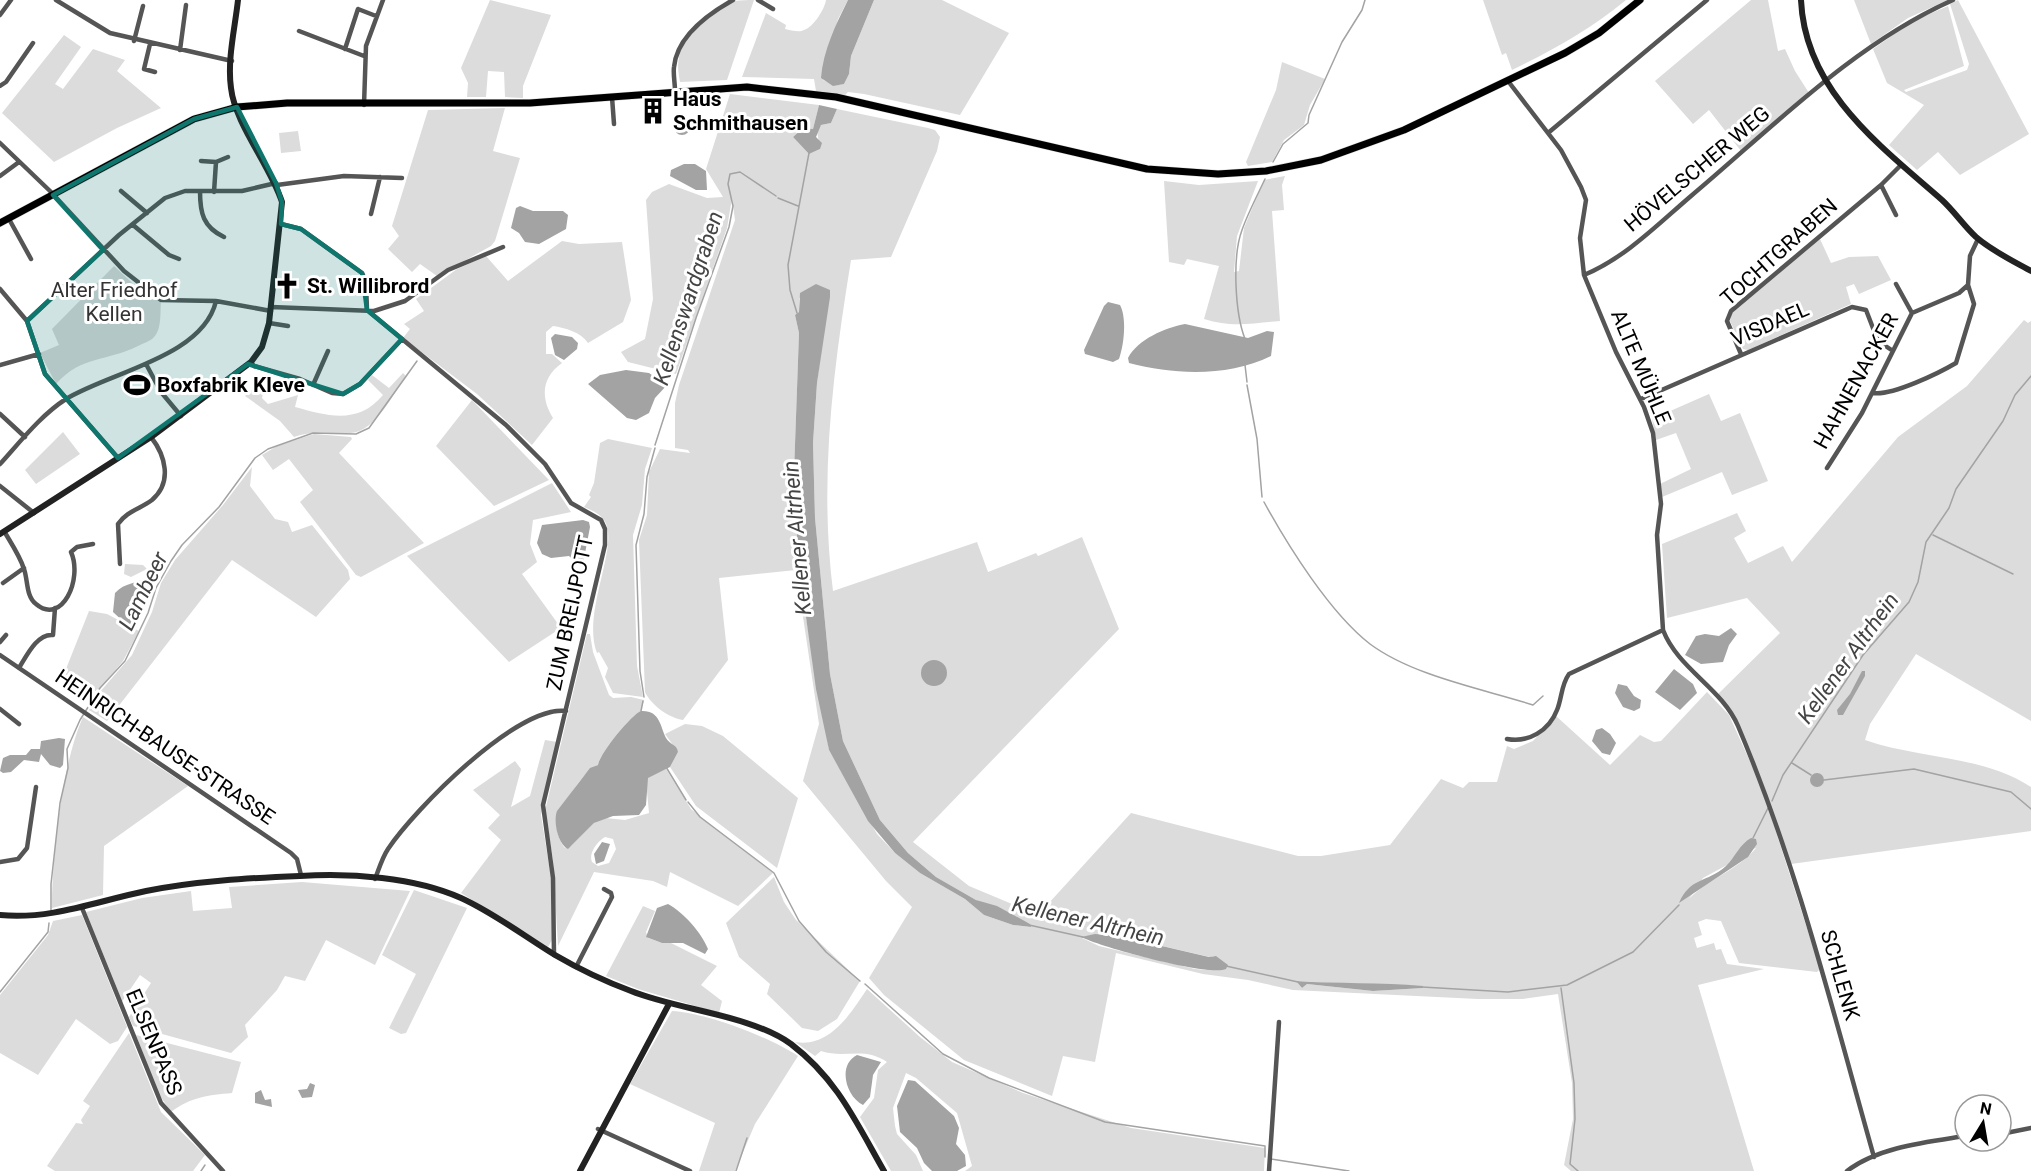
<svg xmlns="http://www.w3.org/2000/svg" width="2031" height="1171" font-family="Roboto,sans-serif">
  <rect width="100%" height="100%" fill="#fff"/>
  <!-- green -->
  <path fill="#dcdcdc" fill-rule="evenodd" d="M490 0 551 15 523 86V98L505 97 504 72 488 71 486 97H467L468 83 461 68Z
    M754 0 727 80 680 82C678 72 677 63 680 53 687 32 715 10 735 1 741 0 748 0 754 0Z
    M826 0H848L838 19 823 80 834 85 844 84 849 74 851 56 874 0H942L1009 33 960 115 864 94 848 92 844 96 816 91 814 79 742 77 766 13 786 25 785 29C791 30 799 33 804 30 814 27 825 8 826 0Z
    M1483 0H1626C1591 29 1553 50 1512 70L1506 53 1502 55Z
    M1751 0H1768L1778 51 1785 49 1795 71 1809 93 1741 151 1709 110 1693 124 1655 81Z
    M1854 0H1948L1908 18 1871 44Z
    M1958 0 2029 134 1960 175 1938 152 1917 170 1889 145 1924 105 1887 83 1873 49 1913 21 1948 6 1964 66 1904 90 1906 92 1967 70 1969 64 1950 4Z
    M64 35 81 47 55 84 63 89 93 49 125 60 117 71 161 108 117 128 54 162 2 113Z
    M1282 62 1325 79 1310 105 1304 125 1284 140 1272 162 1248 166 1246 162 1276 90Z
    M730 94 819 105 813 129 803 128 793 137 809 154 820 149 817 131 821 125 831 123 837 109 928 128 935 130 940 137 937 151 891 257 851 260C833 371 819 479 833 591L977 542 988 572 1036 553 1038 556 1082 537 1119 629 913 842 969 886 1038 915 1131 813 1298 856H1321L1390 845 1441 779 1463 788 1469 782H1497L1507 746 1514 749 1533 741 1556 716 1610 765 1640 735 1654 742 1661 741 1707 692 1729 715 1762 788 1820 969 1817 972 1739 963 1721 921 1706 919 1698 922 1702 935 1694 938 1697 948 1714 943 1716 950 1721 949 1727 964 1764 969 1698 985 1754 1171H1571L1564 1165 1573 1119 1572 1083 1558 994 1523 999H1478L1293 990 1248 980 1203 974 1116 953 1095 1062 1063 1056 1052 1096 964 1060 884 995 869 978 912 907 886 881 803 781 819 724 796 570 719 578 728 660 683 720C669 718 651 705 645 692L639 540 647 515 649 472 660 449 690 453 688 450 675 448V403L679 385 735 220 732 198 727 228 676 374 628 362 621 352 645 339 653 299 646 200 652 192 669 184 707 198 723 197 706 169ZM829 290 817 383 813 443 815 518 830 674 843 741 880 820 908 853 936 877 976 900 1030 924V927L1013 925 984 915 965 899 920 873 895 853 877 834 829 750 806 617 793 500 799 333 795 315 799 312V298ZM1756 848C1738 870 1708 879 1689 899L1703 878 1727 865 1736 854ZM1119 936 1210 957 1214 956 1221 961 1206 970 1195 969 1099 946 1082 938ZM1296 981 1363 985H1408L1423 988 1373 991 1307 984 1302 988Z
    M505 108 493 151 520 158 495 241 491 246 437 276 420 264 412 272 388 249 399 236 392 226 428 110Z
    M298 131 301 151 281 153 279 133Z
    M1285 176 1282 185 1284 210 1272 211 1280 321C1252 323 1232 328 1204 319L1219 266 1187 259 1184 265 1169 262 1164 181 1199 185 1258 181 1237 236 1234 272 1239 271 1244 228 1264 180Z
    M1820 239 1831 263 1849 257 1878 256 1891 280 1859 294 1854 284 1846 287 1851 304 1748 350 1743 349 1730 321 1732 312Z
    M562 241 579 244 622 242 631 300 623 322 588 343C581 332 565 328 553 326L546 332V354H552L562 363C542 377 540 397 553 418L532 445 477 394 403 338 410 329 404 324 424 311 416 299 457 269 486 256 508 281Z
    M114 266 143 293 161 301C160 311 162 329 154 337 151 341 143 343 138 346 106 362 82 355 56 384L40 353 59 345 52 329Z
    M2024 320 2028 323 2031 321V721L1916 654 1870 724 1865 740C1919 759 1982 755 2031 787V831L1791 864 1740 727 1716 696 1780 633 1747 598 1667 618 1662 544 1737 513 1746 531 1734 538 1748 563 1783 546 1792 562 1898 437 1967 386Z
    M403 373 406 376C393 394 376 431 351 433 331 434 315 430 294 437L280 421 245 396 256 386 264 389 262 398 268 404 298 395 295 407C328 416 358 425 383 395L368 380 372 375 389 388Z
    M1709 394 1721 421 1740 413 1768 481 1732 495 1722 472 1662 497 1660 484 1691 469 1676 433 1656 440 1652 419Z
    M472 400 549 480 494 506 436 446Z
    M63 432 80 454 36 484 25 470Z
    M314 434 351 437 352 439 339 453 424 543 361 577 356 575 300 502 313 490 289 459 273 470 262 455 277 446Z
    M608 439 652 448 645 469 642 505 633 535 637 666 643 697 613 693 605 677 608 668 599 652 597 653C581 612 621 544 604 520 599 513 591 510 584 507L591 497 589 495 594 483 600 443Z
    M252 467 250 486 275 519 288 522 292 532 312 525 348 570 350 579 316 617 232 560 107 721 89 710 99 693 132 655 152 612 161 583 175 560 223 505Z
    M552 483 571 512 533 520 530 544 537 562 522 574 561 628 509 662 407 556Z
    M125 564 143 565 147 569 131 577 124 574Z
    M89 611 107 614 139 631 123 661 97 692 64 674Z
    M587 634H590L593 652 609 695 613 698 631 697 644 700 641 711C630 716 600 753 598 765 585 768 560 808 557 822 555 829 560 843 565 848L571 846 594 823 605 818 625 820 649 813 646 781 648 777 666 769 691 809 773 873 738 906 670 872 667 887 653 881 594 872 558 946 553 860 545 811ZM605 837 613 839 616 849 609 863 598 866 592 862C588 853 598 841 605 837Z
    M83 717 188 786 104 846 103 895 52 908C52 855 62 764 83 717Z
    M685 724 702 726 723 736 798 798 777 868 696 806 670 767 678 752 665 734Z
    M545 740 557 742 541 815 551 877 552 940 548 947 461 893 501 840 488 828 500 815 473 790 515 761 521 769 511 807 530 796Z
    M774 877 784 902 796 920 860 981 837 1019 818 1031 802 1028 767 994 770 984 739 957 726 923Z
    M302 882 410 891 375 965 326 940 305 981 285 976 277 990 245 1025 248 1037 231 1053 133 1026 129 1017 151 983 140 975 121 1003 86 912 142 898 191 891 193 911 232 908 229 887Z
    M414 890 467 908 406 1033 401 1034 389 1028 416 974 382 955Z
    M643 906 655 911 646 932 648 938 662 943 669 942 717 966 701 985 722 1001 719 1013 638 989 606 976Z
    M82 915 127 1027 118 1041 110 1044 76 1019 38 1075 0 1053V995L48 935 53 921Z
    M867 989 920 1037 952 1062 1023 1093 1131 1128 1265 1148 1264 1171H965L972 1166 957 1113 916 1078 906 1073 893 1108 895 1126 897 1134 916 1155 923 1171H891L860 1117 874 1098 878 1070 887 1062C864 1046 845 1059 821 1051L815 1056 795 1042C830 1048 851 1013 867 989Z
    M672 1011C707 1013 769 1037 798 1056L755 1124 735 1171H699L715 1123 630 1084Z
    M129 1033 161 1112 205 1155 193 1171H55L47 1166 76 1123 83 1124 81 1120 90 1106 83 1101Z
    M136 1035 241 1062 232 1093C208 1095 191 1097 171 1112L158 1093Z"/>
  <!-- water -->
  <path fill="#a3a3a3" d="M848 0H874L851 56 849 74 844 84 833 86 821 78C823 51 836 24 848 0Z
    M819 105 837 109 831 123 821 125 816 137 822 143 820 149 809 154 793 137 803 128 813 129Z
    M674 127a8 8 0 1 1 16 0a8 8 0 1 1-16 0Z
    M684 164H695L706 171 707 190H696L670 176 671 170Z
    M520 206 533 211H563L568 215 566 229 539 244 525 242 519 233 511 228 516 208Z
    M816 284 830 290V297L817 383 813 443 815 518 830 674 843 741 880 820 908 853 936 877 976 900 997 906 1030 924 1031 927 1013 925 984 915 965 899 920 873 895 853 868 821 829 750 816 689 806 617 793 500 799 333 795 315 799 312 800 293Z
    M1108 302 1120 305C1127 318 1124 345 1119 359L1113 362 1085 354 1084 350 1104 306Z
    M1185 324 1248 338 1267 331 1274 332 1271 356C1228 377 1175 375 1129 363L1128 358C1138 339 1165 328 1185 324Z
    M555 334 572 337 578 343 577 349 564 360 555 355 551 338Z
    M626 370 649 373 667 385 655 398 649 413 636 420 627 418 588 384 600 375Z
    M583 520 589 522 590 527 583 564H577L569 556 551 558 542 554 537 543 542 525Z
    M149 576 152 582 141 604 135 625H127L113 612 115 593C125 582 137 584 149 576Z
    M1731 628 1737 634 1729 645 1723 662 1701 664 1685 655 1696 636 1705 634 1719 636Z
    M921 673a13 13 0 1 1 26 0a13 13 0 1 1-26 0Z
    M1674 669 1693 684 1697 693 1680 710 1655 692Z
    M1862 671H1865V676L1843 715H1838L1837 710 1850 694Z
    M1618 684 1627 686 1634 696 1641 700 1640 708 1634 711 1623 707 1615 693Z
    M641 711C660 710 660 726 666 738 670 745 677 744 678 752L670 767 648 778 646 805 639 815 613 816 594 823 568 849C558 844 553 822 557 811L590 768 598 765C600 753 631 715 641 711Z
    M1602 728 1610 734 1616 743 1610 755 1602 753 1592 741 1596 730Z
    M59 738 65 739 63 765 60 768 50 765 41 754 39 762 24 760 11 772 3 773 0 771 3 758 10 755H26L31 749H40L41 741Z
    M1810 780a7 7 0 1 1 14 0a7 7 0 1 1-14 0Z
    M1751 838 1756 839 1757 844 1748 857 1679 903C1690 877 1707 883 1726 866 1735 857 1740 844 1751 838Z
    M602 842 610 844 604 861 596 864 594 854Z
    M668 904C684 913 701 932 708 949L705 954 683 943H662L646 937 657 908Z
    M1095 934 1119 936 1209 957 1216 956 1228 965 1226 969C1209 977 1101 947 1081 937Z
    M1296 981C1338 984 1380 982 1423 986V988L1373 991 1307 984 1302 988Z
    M857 1055 881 1062 873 1075 870 1097 863 1105C846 1097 837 1065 857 1055Z
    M908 1080 915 1081 954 1116 959 1128 956 1144 965 1155 966 1166 957 1171H932L924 1163 917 1148 900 1132 897 1106Z
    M310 1083 315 1085 312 1097 302 1098 298 1090 307 1089Z
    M261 1090 265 1100 271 1099 272 1107 255 1103V1093Z"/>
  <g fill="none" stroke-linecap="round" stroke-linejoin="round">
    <!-- stream -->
    <path stroke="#a3a3a3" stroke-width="1.5" d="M1273 162 1283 144 1308 123 1309 115 1342 42 1362 10 1365 0
      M778 198 798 206
      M797 313 790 290 788 265 809 153
      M1245 339C1235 313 1232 257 1242 230 1248 213 1257 196 1265 179
      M1245 365 1247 382
      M1247 385 1257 439 1262 497
      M655 445 696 318 729 227 733 206 728 184 730 174 740 172 776 196
      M1264 502C1288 546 1330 613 1370 644 1413 676 1483 689 1533 705L1543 696
      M1933 535 2013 574
      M644 697 640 671 636 545 644 514 647 477 655 448
      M641 711 643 701
      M1792 763 1811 775
      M666 767 686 800
      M1824 780 1914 769 2011 792 2031 809
      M1772 801 1783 775 1863 655 1909 602 1918 582 1926 542 1949 508 1956 489 2003 421 2015 395 2031 376
      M688 802 700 817 774 873 799 921 826 952 860 981
      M1753 838 1768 808
      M51 910V884L60 803 68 768 67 749 80 720 100 688 125 661 148 613 156 588 171 561 182 545 219 507 255 458 268 449 313 433 356 434 369 428 417 361
      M1029 925 1083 937
      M1226 966 1298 982
      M865 984 943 1054 989 1078 1105 1122 1265 1146V1157
      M1422 987 1508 992 1567 985 1633 952 1679 905
      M1561 988 1574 1083 1575 1119 1570 1164 1578 1171
      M0 992 48 932 49 923
      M1271 1159 1349 1171
      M201 1171 205 1165
      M736 1171 747 1138"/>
    <!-- primary casing -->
    <g stroke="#dbdbdb" stroke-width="8">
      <path id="primary" d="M0 223 194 119 237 107 287 103H530L747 87 836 97 1147 169 1218 174 1266 171 1321 160 1404 130 1565 53 1599 33 1640 0"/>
    </g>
    <!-- street -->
    <path stroke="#555" stroke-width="4.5" d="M56 0 110 33 232 61
      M758 0 773 9
      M0 15 11 0
      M299 31 364 56
      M134 41 143 6
      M150 44 144 69 155 72
      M345 49 358 9 376 16
      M180 50 186 5
      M1508 81 1561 150 1581 187 1586 200 1580 238 1584 275 1616 352 1644 407 1653 433 1661 504 1657 535 1663 630C1678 669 1722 688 1738 726 1797 865 1833 1012 1874 1157
      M0 86 6 82 33 43
      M675 91C675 83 673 74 674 67 677 36 708 14 733 0
      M612 97 614 124
      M364 105 366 46 383 0
      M1548 133 1707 0
      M0 143 50 191 124 271 161 300 216 301 271 311
      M201 161 216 162
      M0 176 19 162
      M277 185 344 176 402 178
      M121 191 147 213
      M200 191C200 213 203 227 224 237
      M214 192 216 162 228 157
      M371 214 380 177
      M1896 215 1881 185 1900 166
      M9 219 31 259
      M281 224 301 229 362 273 366 282 367 310
      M133 225 169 255 179 259
      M1584 275C1625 258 1657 225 1691 196 1773 127 1854 44 1953 0
      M1896 284 1912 313
      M0 289 27 321 45 374 118 458
      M271 307 374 311 405 301 448 270 503 247
      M367 310 506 425 545 464 571 503 601 520 605 529V545L543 805 553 878 554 955
      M27 321 119 235 165 198 185 191H242L276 183
      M269 323 288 326
      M1741 354 1727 321 1731 311 1881 185
      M251 362 254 366 300 379 332 393 343 394 360 384 402 339
      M146 364 161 392 181 416
      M0 365 39 354
      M313 385 328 351
      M1873 393C1892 396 1939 373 1956 363L1974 304 1968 285
      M1641 399 1852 307 1866 310 1878 341 1893 351
      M0 414 25 437
      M0 464C20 442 41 415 66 399 110 372 203 357 216 301
      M1827 468 1862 413 1912 313 1959 293 1968 285 1970 256 1978 239
      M0 486 34 513
      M4 531C11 543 20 556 24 569 28 580 26 597 36 604 62 626 83 579 71 552L77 547 93 544
      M120 564 118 524C127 511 140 509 152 500 173 482 165 455 151 437
      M3 583 24 568
      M0 642 6 635
      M0 655 291 853 297 859 301 875
      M19 668C26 657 37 633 53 635L55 608
      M0 709 19 724
      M1507 739C1528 743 1549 731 1557 710 1562 698 1561 685 1569 674L1663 630
      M0 862 18 859 27 848 36 787
      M375 879C379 869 382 858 388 849 414 810 517 705 566 711
      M82 908 161 1103 223 1171
      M576 967 612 897 611 893 604 889
      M598 1129 690 1171
      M2001 1134 2031 1128
      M1269 1171 1279 1022
      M1847 1171C1878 1147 1927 1142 1965 1136"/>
    <!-- secondary -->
    <path stroke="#222" stroke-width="6" d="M1801 0C1805 90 1879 145 1942 200 1954 211 1964 226 1976 237 1992 251 2013 261 2031 271
      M0 534 151 437 251 362 262 347 269 323 282 202C270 165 235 124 231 88 227 60 235 28 238 0
      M0 915C51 920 97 901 146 891 196 881 249 878 300 876 351 873 414 877 461 898 494 913 524 936 555 955 579 969 604 981 631 991 678 1010 751 1015 791 1044 837 1079 856 1122 884 1171
      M580 1171 669 1004"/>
    <!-- primary -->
    <use href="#primary" stroke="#000" stroke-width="7"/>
  </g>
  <!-- marked area -->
  <path fill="#0f766e" fill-opacity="0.2" stroke="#0f766e" stroke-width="4.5" stroke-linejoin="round" d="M237 107 276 183 282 202 281 224 301 229 362 273 367 310 402 339 360 384 343 394 248 364 118 458 45 374 27 321 103 250 53 195 194 119Z"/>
  <!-- icons -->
  <defs>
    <g id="building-bare" transform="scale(2.07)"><path d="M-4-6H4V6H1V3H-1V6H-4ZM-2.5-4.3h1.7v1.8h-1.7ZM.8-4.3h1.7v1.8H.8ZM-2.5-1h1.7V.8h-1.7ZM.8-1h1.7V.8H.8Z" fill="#000" stroke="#fff" stroke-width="2.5" paint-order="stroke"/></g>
    <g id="church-bare" transform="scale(2.07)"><path d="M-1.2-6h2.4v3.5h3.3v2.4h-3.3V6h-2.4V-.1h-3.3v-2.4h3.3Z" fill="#000" stroke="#fff" stroke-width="2.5" paint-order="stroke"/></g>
    <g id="stadium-bare" transform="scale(2.07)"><path d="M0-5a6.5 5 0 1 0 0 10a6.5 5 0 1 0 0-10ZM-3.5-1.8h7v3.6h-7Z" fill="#000" stroke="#fff" stroke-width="2.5" paint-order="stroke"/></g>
  </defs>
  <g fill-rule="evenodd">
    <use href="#building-bare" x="653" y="111"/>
    <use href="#church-bare" x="287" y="286"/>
    <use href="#stadium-bare" x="137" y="385"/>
  </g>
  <g text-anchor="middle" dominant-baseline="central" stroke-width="6" stroke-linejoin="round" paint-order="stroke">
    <!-- poi labels -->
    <g font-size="21" font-weight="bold" fill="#000" stroke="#fff" text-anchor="start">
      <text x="673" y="99">Haus<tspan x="673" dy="24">Schmithausen</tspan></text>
      <text x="307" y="286">St. Willibrord</text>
      <text x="157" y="385">Boxfabrik Kleve</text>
    </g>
    <!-- street labels -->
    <g font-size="21" fill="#000" stroke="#fff">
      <text transform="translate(1697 169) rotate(-40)">HÖVELSCHER WEG</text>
      <text transform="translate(1779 252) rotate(-42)">TOCHTGRABEN</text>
      <text transform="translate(1770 324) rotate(-23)">VISDAEL</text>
      <text transform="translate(1641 367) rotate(67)">ALTE MÜHLE</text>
      <text transform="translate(1856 381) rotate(-61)">HAHNENACKER</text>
      <text transform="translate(570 613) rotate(-78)">ZUM BREIJPOTT</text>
      <text transform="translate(165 747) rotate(34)">HEINRICH-BAUSE-STRASSE</text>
      <text transform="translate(1840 975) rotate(74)">SCHLENK</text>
      <text transform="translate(154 1042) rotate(67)">ELSENPASS</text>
    </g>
    <!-- park labels -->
    <g font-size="21" fill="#333" stroke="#fff">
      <text x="114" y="290">Alter Friedhof<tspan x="114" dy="24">Kellen</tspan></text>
    </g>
    <!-- water labels -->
    <g font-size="22" font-style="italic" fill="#444" stroke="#fff">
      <text transform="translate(688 298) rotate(-72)">Kellenswardgraben</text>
      <text transform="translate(797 538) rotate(-95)">Kellener Altrhein</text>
      <text transform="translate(143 591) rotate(-64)">Lambeer</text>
      <text transform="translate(1848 658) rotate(-54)">Kellener Altrhein</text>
      <text transform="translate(1088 921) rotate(13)">Kellener Altrhein</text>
    </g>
  </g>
  <!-- north arrow -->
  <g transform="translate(1983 1123) rotate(11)"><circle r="28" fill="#ffffff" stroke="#999999" stroke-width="1.5"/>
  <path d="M0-4.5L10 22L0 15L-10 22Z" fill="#000000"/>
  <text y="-9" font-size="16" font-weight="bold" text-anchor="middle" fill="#000000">N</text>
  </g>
</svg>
